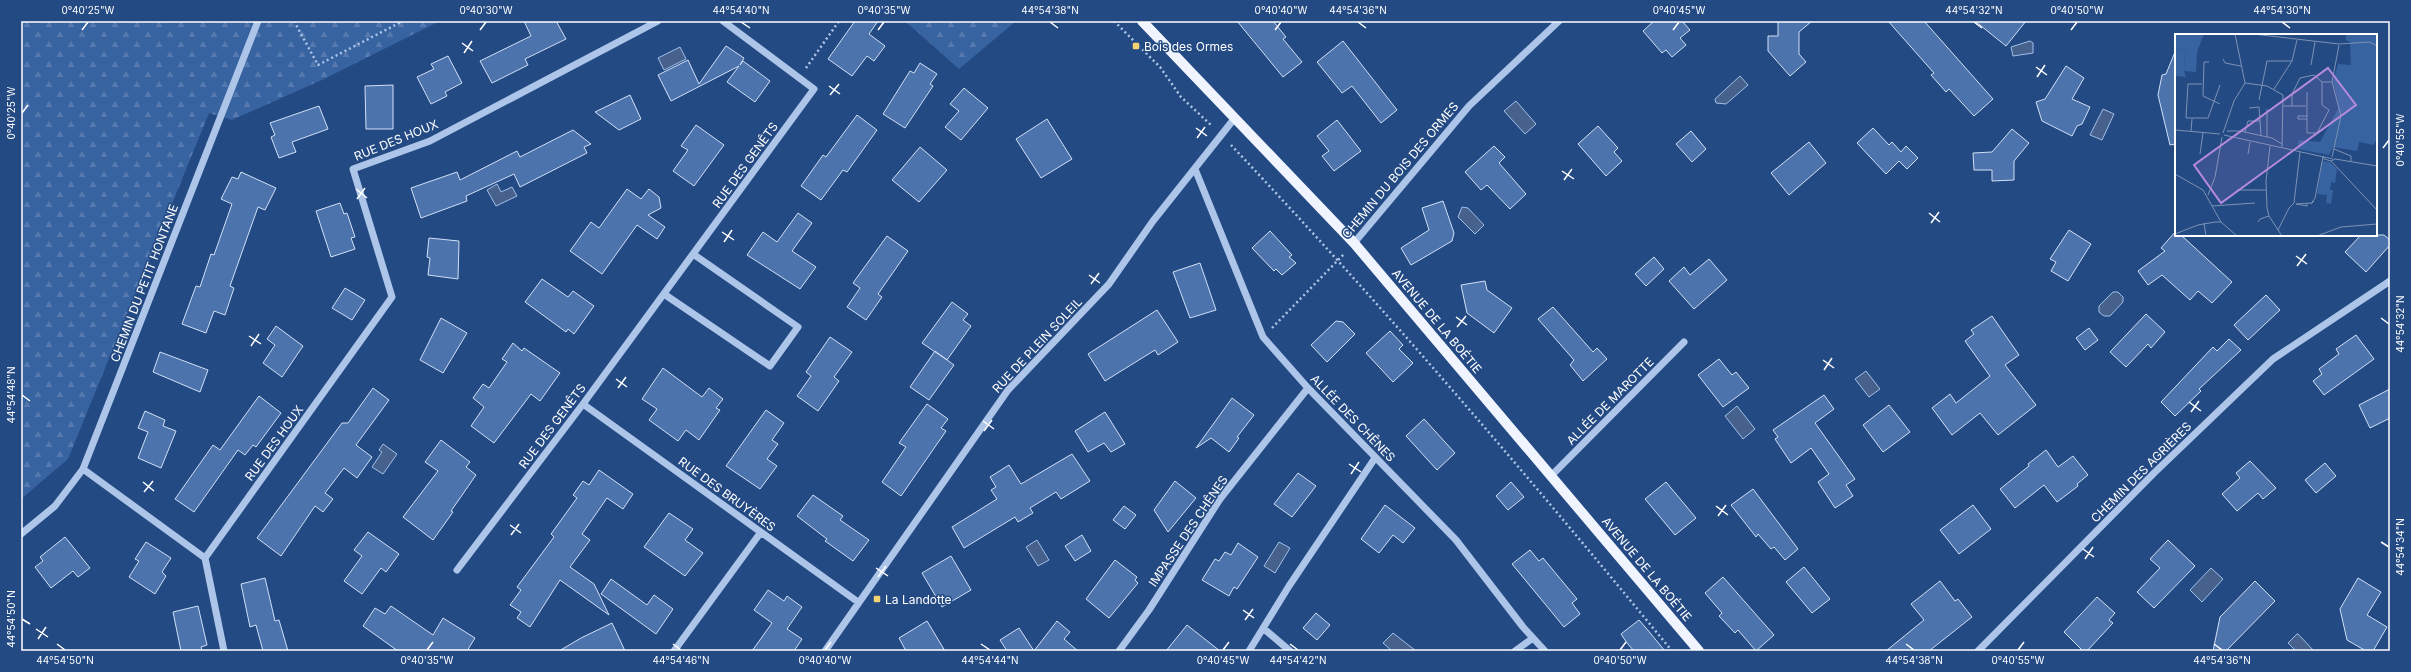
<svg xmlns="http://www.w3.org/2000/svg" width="2411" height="672" font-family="Inter,sans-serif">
  <defs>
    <pattern id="forest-firs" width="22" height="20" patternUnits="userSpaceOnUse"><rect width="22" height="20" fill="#3863a1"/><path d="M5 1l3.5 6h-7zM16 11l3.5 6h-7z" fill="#567aaf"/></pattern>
  </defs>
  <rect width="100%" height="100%" fill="#244a84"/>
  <!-- forest -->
  <path fill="url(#forest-firs)" d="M21 21H440L324 79 232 120 209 113 68 459 21 499Z
    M905 21H1016L959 69Z"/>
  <!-- water -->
  <path fill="#46618b" stroke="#a1c0e9" d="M2030 41 2033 43V53L2013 56 2011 47Z
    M680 47 686 59 664 70 658 58Z
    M1740 76 1748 85 1726 104 1716 103 1715 99Z
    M1516 101 1536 124 1525 134 1504 111Z
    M2103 109 2114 114 2102 140 2090 135Z
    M497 184 501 192 512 187 517 196 496 206 487 190Z
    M1462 207 1468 208 1484 225 1475 234 1458 217Z
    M2113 292H2118L2123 297V302L2110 316H2104L2099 312V306Z
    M1866 371 1880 389 1869 397 1855 379Z
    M1737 406 1755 429 1743 439 1725 416Z
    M383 444 397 454 383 474 372 467 382 452 379 450Z
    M1037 540 1049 560 1038 566 1026 547Z
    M1279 542 1290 548 1275 573 1264 566Z
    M2211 568 2223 579 2202 602 2190 590Z
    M1393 633 1416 651H1392L1383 643Z
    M2297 634H2298L2314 651H2296L2288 643Z"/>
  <!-- building -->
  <path fill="#4c73ac" stroke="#d1e0f6" d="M524 21H556L566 39 525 59 528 65 492 83 480 61 531 36Z
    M855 21H878L869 34 885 46 874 61 867 56 852 76 828 59Z
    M1237 21H1273L1286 37 1283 39 1302 62 1283 77Z
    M1654 21H1682L1690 30 1680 38 1686 45 1672 57 1666 50 1662 53 1643 31Z
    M1778 21H1812L1799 32V54L1806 62 1790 76 1768 51V36H1778Z
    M1888 21H1924L1993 99 1974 116 1949 89 1946 92 1931 75 1934 73Z
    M1975 21H2026L2006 46Z
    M1343 41 1397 110 1381 123 1352 86 1342 93 1317 62Z
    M726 46 744 58 740 65 743 61 770 81 755 102 727 82 739 66 671 101 658 75 688 60 699 84Z
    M2175 52 2176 144 2170 145 2158 95 2162 75 2166 74Z
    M448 56 462 83 445 92 447 96 431 104 417 77 434 69 431 64Z
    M920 63 937 74 930 84 933 86 905 128 883 114 910 71 914 73Z
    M2066 66 2084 78 2072 99 2090 107 2082 124 2077 126 2072 136 2042 121 2036 102 2045 99Z
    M393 85V129H366L365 86Z
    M964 88 988 108 961 140 945 127 959 111 950 104Z
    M630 95 641 119 619 130 595 112Z
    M319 106 328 129 292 142 296 152 279 158 271 137 275 135 270 123Z
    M857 115 877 130 847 172 843 170 821 200 801 186 823 155 826 157Z
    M1047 119 1072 159 1041 178 1016 139Z
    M1337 120 1361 151 1334 171 1322 156 1329 151 1317 136Z
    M696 125 724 145 694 186 673 171 688 150 681 146Z
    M1598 126 1618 148 1614 152 1622 161 1606 176 1578 144Z
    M1873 128 1889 145 1892 142 1901 152 1906 146 1918 158 1907 169 1899 161 1886 174 1857 143Z
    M2012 129 2029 143 2014 161V180L1992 181V170H1974L1973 153 1992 152Z
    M573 130 591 144 584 147 587 153 520 187 514 174 466 196 467 201 421 218 411 188 457 172 460 180 517 151 520 157Z
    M1691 131 1706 149 1692 162 1676 144Z
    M1809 142 1826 163 1789 195 1771 173Z
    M1494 146 1505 157 1499 163 1526 194 1510 209 1487 185 1481 190 1465 172Z
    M920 147 947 170 919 202 892 180Z
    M241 172 276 188 265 210 258 207 230 286 234 288 225 315 214 311 206 333 182 324 196 286 200 287 211 254 214 255 232 204 221 199 232 177 238 179Z
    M627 189 641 199 649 189 659 197 661 208 648 215 665 227 657 239 637 225 602 274 570 251 591 222 599 228Z
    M1443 201 1454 233 1452 241 1411 265 1401 248 1429 230 1422 208Z
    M340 203 344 214 347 213 355 237 351 238 355 249 331 257 316 211Z
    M798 213 812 223 792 251 816 267 800 289 747 255 763 232 777 242Z
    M2069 230 2091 244 2068 281 2051 271 2056 262 2050 259Z
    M1270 231 1292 255 1289 257 1296 263 1282 275 1276 269 1274 271 1252 248Z
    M2176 231V235H2181L2232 282 2212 303 2198 291 2190 300 2162 275 2148 285 2138 271 2165 251 2161 248Z
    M2361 235H2384L2390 240V245L2366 272 2345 252Z
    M887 236 908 251 878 294 882 297 866 320 847 307 860 288 853 283Z
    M429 238 459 241 458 279 428 275 430 258 427 257Z
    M1654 257 1664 269 1646 286 1635 274Z
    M1709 259 1727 280 1694 309 1669 281 1684 267 1690 275Z
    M1200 263 1216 310 1190 318 1173 272Z
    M542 279 568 297 573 291 594 306 574 334 568 329 566 332 525 302Z
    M1485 281 1487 290 1512 308 1494 333 1467 313 1461 285Z
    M345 288 365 300 352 320 332 308Z
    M2266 295 2280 310 2248 340 2234 325Z
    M952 302 968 314 963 320 971 326 947 360 922 343Z
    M1553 307 1593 352 1597 348 1607 359 1583 381 1570 365 1574 360 1538 319Z
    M1157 310 1178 342 1158 355 1155 350 1105 381 1088 354Z
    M2146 314 2165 332 2151 348 2148 344 2126 367 2110 352Z
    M1992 316 2019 355 2005 365 2036 405 1998 435 1980 413 1952 435 1932 408 1950 394 1956 403 1990 376 1965 341 1974 334 1971 330Z
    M441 318 467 333 443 373 420 360Z
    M1336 321 1343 322 1355 334 1327 362 1311 345Z
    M276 326 303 346 282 377 263 363 275 345 267 339Z
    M2089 328 2098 340 2085 350 2076 338Z
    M1390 331 1403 345 1399 349 1413 363 1393 382 1366 353Z
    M2356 335 2374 359 2324 395 2313 381 2322 374 2319 369 2339 354 2336 349Z
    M830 337 852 352 834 377 839 381 818 411 797 396 811 376 806 372Z
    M2229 339 2241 350 2199 389 2201 391 2175 416 2161 402 2213 347 2217 351Z
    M513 343 522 351 524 348 560 373 540 401 531 394 494 443 471 426 484 407 473 398 483 384 489 388 507 362 502 359Z
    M935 351 954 365 929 400 910 387Z
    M160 352 208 370 200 392 153 372Z
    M1719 359 1732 375 1736 372 1749 388 1723 407 1698 375Z
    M663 368 702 397 709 388 723 399 716 408 720 410 699 440 686 430 678 441 649 420 657 409 642 399Z
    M373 388 389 400 356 445 372 457 357 478 344 468 325 493 333 499 323 512 315 506 281 556 257 538 342 423H348Z
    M2390 389V418L2370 428 2359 405Z
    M1824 395 1834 409 1815 423 1855 479 1846 485 1853 496 1835 508 1818 482 1829 474 1811 448 1791 463 1775 439 1778 437 1773 430Z
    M259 396 281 413 256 447 253 445 245 455 238 450 194 512 175 499 213 445 220 450Z
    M1232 398 1254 415 1237 437 1239 438 1229 452 1211 438 1196 448Z
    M927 404 948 419 941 428 946 431 901 496 882 482 906 447 899 443Z
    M1889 405 1910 432 1883 452 1863 425Z
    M766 410 784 423 772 440 778 444 767 459 777 466 760 489 726 466Z
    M145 411 165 420 163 426 176 431 161 468 138 458 148 432 138 428Z
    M1105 412 1125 444 1111 452 1104 443 1088 452 1075 431Z
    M1424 419 1455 453 1437 470 1406 436Z
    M441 440 470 462 466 467 476 475 451 511 453 512 433 540 403 517 438 471 425 462Z
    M2046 450 2058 467 2073 456 2088 475 2077 484 2078 486 2057 502 2044 485 2015 508 2000 489 2029 466 2028 464Z
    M1072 454 1090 481 1061 499 1056 492 1030 508 1033 513 1018 522 1015 517 964 548 952 527 997 499 991 490 996 487 990 477 1009 465 1021 484Z
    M2250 461 2276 488 2263 499 2258 493 2237 511 2222 494 2240 478 2236 473Z
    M2325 463 2336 476 2316 493 2305 480Z
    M599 470 633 494 623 509 607 498 582 534 590 540 570 567 594 584 609 615 560 580 530 627 517 618 521 612 510 605 521 590 517 587 554 537 551 534 577 498 573 495 583 481 589 485Z
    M1298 473 1316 486 1292 517 1274 504Z
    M1175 481 1196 498 1168 532 1154 510Z
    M1511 482 1524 497 1508 510 1496 496Z
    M1666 482 1696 518 1675 535 1645 499Z
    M1753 489 1798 549 1785 560 1774 547 1771 549 1758 534 1756 537 1731 505Z
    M813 495 843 516 840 520 869 540 853 561 825 541 827 539 797 516Z
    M1385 505 1415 528 1403 543 1393 535 1379 553 1361 539Z
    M1973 505 1991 529 1959 554 1940 530Z
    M1124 506 1136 515 1125 529 1113 520Z
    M669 513 693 529 685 540 703 553 685 576 644 547Z
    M368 532 399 554 386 572 381 568 362 594 344 581 362 556 354 550Z
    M1082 535 1091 551 1075 561 1065 546Z
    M65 537 90 568 78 577 73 571 51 588 35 567 43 561 40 557Z
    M2168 540 2195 566 2154 608 2137 592 2160 568 2150 559Z
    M146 542 171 558 162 572 166 576 155 594 129 577 139 561 135 559Z
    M1238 543 1258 557 1237 589 1234 587 1229 596 1202 580 1215 559 1219 561 1225 552 1231 555Z
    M1530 550 1539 561 1543 558 1577 599 1572 603 1580 614 1564 627 1512 564Z
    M951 556 971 590 942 607 922 573Z
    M1115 560 1137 577 1135 580 1138 583 1109 618 1086 599Z
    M1804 567 1830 599 1812 613 1786 582Z
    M1723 577 1774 635 1756 651 1738 630 1735 633 1719 616 1722 613 1705 593Z
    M265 578 275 621 279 620 288 651H263L256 625 250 627 241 584Z
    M2358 578 2381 592 2367 615 2387 627 2373 651H2366L2347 640 2340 609Z
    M611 579 647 605 654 595 673 609 656 634 601 594Z
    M1940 581 1955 601 1958 599 1972 617 1929 651H1886L1924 620 1911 604Z
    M2255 581 2275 601 2226 651H2213L2220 617Z
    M768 590 784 601 787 596 802 607 787 629 802 639 794 651H752L772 623 754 610Z
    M2097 597 2115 613 2109 620 2113 623 2087 651H2083L2064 632Z
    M198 606 207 645 201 647 202 651H181L173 612Z
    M391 606 433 635 443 618 475 638 467 651H398L363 626 375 608 385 614Z
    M1316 613 1330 625 1317 640 1303 628Z
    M1639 620 1646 628 1665 651H1634L1627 643 1621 634Z
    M927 621 945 651H906L899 638Z
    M1057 621 1070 632 1064 639 1078 651H1007L1000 640 1019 628 1034 651Z
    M612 623 625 651H559L581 638Z
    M1187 625 1220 651H1166Z"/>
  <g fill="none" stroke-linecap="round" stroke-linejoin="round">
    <!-- path -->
    <path stroke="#adc5e8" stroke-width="2.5" stroke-dasharray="2 3" stroke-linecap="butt" d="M294 21 318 65 403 21
      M1114 21 1160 67 1181 97 1212 126
      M806 68 839 21
      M1231 145C1385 308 1530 478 1672 651
      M1272 328 1344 254"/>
    <!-- minor -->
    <path stroke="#adc5e8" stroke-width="7" d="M1195 169 1263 337 1308 388 1456 540 1523 627 1545 651
      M1354 243 1469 106 1559 21
      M664 294 770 366 798 327 693 254
      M583 404 858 602
      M83 469 205 558 224 651
      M1552 475 1684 342
      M21 534 55 506 83 469 258 21
      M205 558 392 297 353 169 430 141 658 21
      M457 570 583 404 814 89 723 21
      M1263 628 1290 651
      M674 651 761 532
      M825 651 1008 390 1109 284 1153 221 1234 119
      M1119 651 1149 610 1220 499 1308 388
      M1249 651 1289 586 1375 458
      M1515 651 1533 638
      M1978 651 2154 473 2273 359 2390 281"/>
    <!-- major -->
    <path stroke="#eff4fe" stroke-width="10" d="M1142 21 1354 243 1699 651"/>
  </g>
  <!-- ticks -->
  <path fill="none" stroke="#fff" stroke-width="1.5" d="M741 22 750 28M1050 22 1058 28M1358 22 1366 28M1974 22 1982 28M2282 22 2290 28M82 30 88 22M480 30 486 22M878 30 884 22M1275 30 1281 22M1673 30 1679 22M2071 30 2077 22M462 43 473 51M464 53 472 41M2036 67 2047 75M2037 77 2045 65M829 86 840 94M830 95 839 84M22 113 28 105M1196 128 1207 136M1197 138 1205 127M2383 148 2389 140M1562 171 1574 179M1564 180 1572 169M356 189 367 198M357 199 365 188M1929 213 1940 222M1931 223 1939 212M722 232 734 240M724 242 732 230M2296 256 2307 264M2297 266 2306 254M1089 275 1100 283M1091 284 1099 273M1456 317 1467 325M2381 318 2389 324M1457 327 1466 316M249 336 261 344M251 346 259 334M1823 360 1834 368M1824 370 1832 358M616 379 627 387M618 388 626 377M22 395 30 401M2189 402 2201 411M2191 412 2199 401M983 421 994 429M984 431 992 420M1349 464 1361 472M1351 474 1359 462M143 482 154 491M144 492 153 481M1716 506 1728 515M1718 516 1726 505M510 525 521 533M511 535 519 524M2381 542 2389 547M2083 549 2094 557M2085 559 2093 547M876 568 888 576M878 577 886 566M1243 610 1254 618M22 619 30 624M1245 620 1253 609M36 629 48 637M38 639 46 627M57 644 65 650M673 644 681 650M981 644 990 650M1290 644 1298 650M1906 644 1914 650M2214 644 2222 650M427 650 433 642M825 650 831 642M1223 650 1229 642M1620 650 1626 642M2018 650 2024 642"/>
  <!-- markers -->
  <g fill="#f2d271" stroke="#244a84" stroke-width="1.5">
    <rect x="1132" y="42" width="8" height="8" rx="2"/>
    <rect x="873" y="595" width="8" height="8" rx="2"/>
  </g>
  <g text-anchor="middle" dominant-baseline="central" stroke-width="3" stroke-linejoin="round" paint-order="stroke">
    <!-- poi labels -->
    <g font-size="12" fill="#fff" stroke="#244a84" text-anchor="start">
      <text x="1144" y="46">Bois des Ormes</text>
      <text x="885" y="599">La Landotte</text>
    </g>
    <!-- street labels -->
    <g font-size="12" fill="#fff" stroke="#244a84">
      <text transform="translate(396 140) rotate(-22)">RUE DES HOUX</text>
      <text transform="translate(745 165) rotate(-54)">RUE DES GENÊTS</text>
      <text transform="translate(1400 170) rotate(-50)">CHEMIN DU BOIS DES ORMES</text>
      <text transform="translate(144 283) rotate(-69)">CHEMIN DU PETIT HONTANE</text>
      <text transform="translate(1437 321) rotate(50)">AVENUE DE LA BOÉTIE</text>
      <text transform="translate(1037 345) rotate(-47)">RUE DE PLEIN SOLEIL</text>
      <text transform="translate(1610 401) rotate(-45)">ALLÉE DE MAROTTE</text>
      <text transform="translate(1353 418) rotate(46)">ALLÉE DES CHÊNES</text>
      <text transform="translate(552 426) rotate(-53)">RUE DES GENÊTS</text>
      <text transform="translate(274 443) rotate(-54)">RUE DES HOUX</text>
      <text transform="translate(2141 472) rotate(-45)">CHEMIN DES AGRIÈRES</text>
      <text transform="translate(727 494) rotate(36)">RUE DES BRUYÈRES</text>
      <text transform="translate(1188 531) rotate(-56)">IMPASSE DES CHÊNES</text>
      <text transform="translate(1647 569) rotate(50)">AVENUE DE LA BOÉTIE</text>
    </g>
  </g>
  <!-- overview -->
  <g transform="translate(2175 34)">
    <rect width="202" height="202" fill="#244a84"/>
    <path d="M171 0H202V103L199 111 184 108 182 117 158 113 154 121 122 115 124 106 145 108 164 73 158 48 163 30 176 31 175 8 171 6ZM0 15 10 17 9 37 11 43 0 42Z" fill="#3863a1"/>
    <path d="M147 127 155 128 162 135 160 149 156 148 155 156H158L156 170 151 169 152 161 142 160Z" fill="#3863a1"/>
    <path d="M0 0H29L22 18 21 38 9 37 10 17 0 15Z" fill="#3863a1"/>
    <path fill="none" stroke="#7c92b5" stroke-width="1" d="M60 0 70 49 92 52 108 61 107 113M78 0 164 10 195 8 202 12M48 25 50 29 66 32M34 28H29L28 62 45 70M136 31 140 8M27 50H13L11 84H33L45 51M99 55 117 27 122 6M132 58V99H142L154 76 147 71V48M84 66 92 27H117M108 72H131M117 72V60L125 44 139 41 147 48H157M74 74 84 73 86 101M92 75V103M132 85H123V82H132M0 96 45 100M16 97 17 85M52 97H65L97 104 107 110M70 98 73 87H85M48 99 59 67 70 49M49 101 158 125M95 112 91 147 92 174 94 182 107 202M159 115 176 122V127M25 120 28 99M73 120 75 108M148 122 149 125 156 127 160 125 202 132M157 123 166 82 157 48 164 11M156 127 202 176M0 140 28 156 46 188M62 156H91M33 161 40 143 47 103M139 167 136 170 140 164 148 123M132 169V172L121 170 136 169M37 172 80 169M83 188 85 185 94 182M29 189 31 202M103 196 114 174 119 169 125 118M0 200 23 191 40 188H46L62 202M142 202 166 193 202 190"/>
    <path fill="#b68bdc" fill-opacity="0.15" stroke="#b68bdc" stroke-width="2" d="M153 34 181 71 46 169 19 131Z"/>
    <rect width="202" height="202" fill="none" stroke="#fff" stroke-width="2"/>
  </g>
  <!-- border -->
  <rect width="2411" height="672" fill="none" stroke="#244a84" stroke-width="44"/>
  <rect x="22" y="22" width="2367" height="628" fill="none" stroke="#fff" stroke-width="1.5"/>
  <g font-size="10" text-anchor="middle" fill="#fff">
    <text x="88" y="14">0°40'25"W</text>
    <text x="486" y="14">0°40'30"W</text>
    <text x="741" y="14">44°54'40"N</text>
    <text x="884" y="14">0°40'35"W</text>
    <text x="1050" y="14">44°54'38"N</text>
    <text x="1281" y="14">0°40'40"W</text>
    <text x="1358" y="14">44°54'36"N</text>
    <text x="1679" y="14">0°40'45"W</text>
    <text x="1974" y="14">44°54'32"N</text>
    <text x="2077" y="14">0°40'50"W</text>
    <text x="2282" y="14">44°54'30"N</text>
    <text transform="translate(11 113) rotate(-90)" y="4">0°40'25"W</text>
    <text transform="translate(2400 140) rotate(-90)" y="4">0°40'55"W</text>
    <text transform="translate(2400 324) rotate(-90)" y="4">44°54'32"N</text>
    <text transform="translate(11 395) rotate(-90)" y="4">44°54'48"N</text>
    <text transform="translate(2400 547) rotate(-90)" y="4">44°54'34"N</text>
    <text transform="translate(11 619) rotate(-90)" y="4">44°54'50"N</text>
    <text x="65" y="664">44°54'50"N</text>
    <text x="427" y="664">0°40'35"W</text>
    <text x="681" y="664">44°54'46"N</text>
    <text x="825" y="664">0°40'40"W</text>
    <text x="990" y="664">44°54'44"N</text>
    <text x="1223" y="664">0°40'45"W</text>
    <text x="1298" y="664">44°54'42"N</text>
    <text x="1620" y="664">0°40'50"W</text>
    <text x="1914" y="664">44°54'38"N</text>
    <text x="2018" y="664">0°40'55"W</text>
    <text x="2222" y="664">44°54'36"N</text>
  </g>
</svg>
